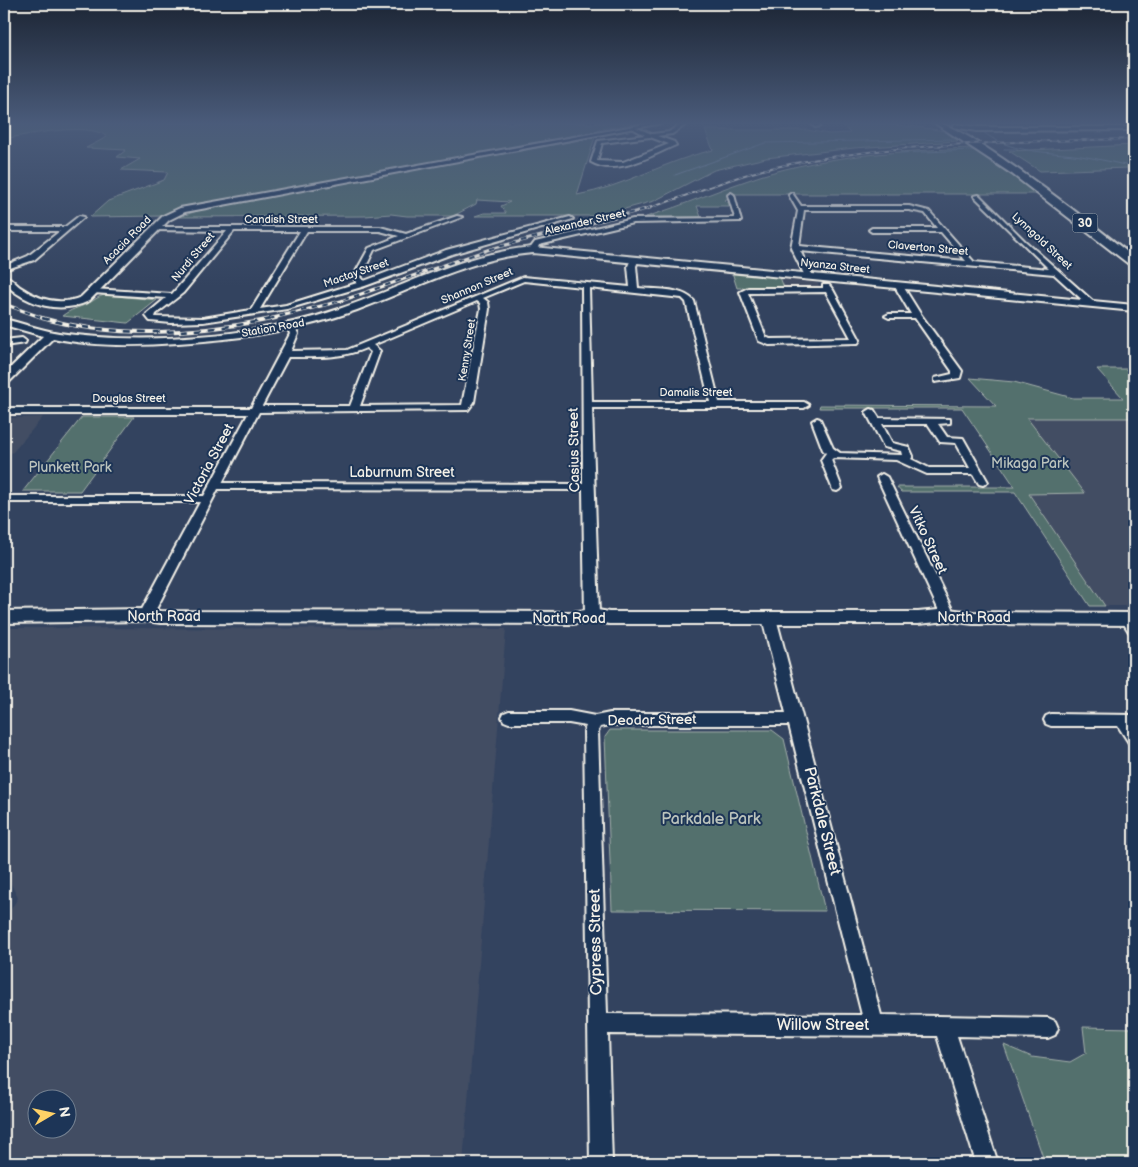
<svg xmlns="http://www.w3.org/2000/svg" width="1138" height="1167" font-family="'Balsamiq Sans',sans-serif">
  <rect width="100%" height="100%" fill="#33435f"/>
  <filter id="ink" filterUnits="userSpaceOnUse"><feTurbulence type="fractalNoise" baseFrequency=".02" numOctaves="2"/><feDisplacementMap in="SourceGraphic" scale="10" xChannelSelector="R" yChannelSelector="G"/><feConvolveMatrix kernelMatrix="1 2 1 2 8 2 1 2 1" color-interpolation-filters="sRGB"/></filter>
  <g filter="url(#ink)">
    <!-- built -->
    <path fill="#424d64" fill-rule="evenodd" d="M780 277 816 281 821 289 784 288Z
      M43 417 13 452 4 455V418Z
      M1027 418H1134V606H1105L1028 493H1084Z
      M4 628 506 629 463 1163H4V920L18 898 9 880 4 879ZM38 1100H68V1130H38Z"/>
    <!-- green -->
    <path fill="#536f6d" stroke="#a4b0aa" d="M4 123H639L600 129 597 132 186 207 162 216 90 217 108 201 164 180 168 172 121 170 140 159 117 157 126 150 86 148 107 137C90 121 26 135 4 139Z
      M841 123H875L918 127 945 131 958 141 854 148 766 158 714 170 654 201 599 216H475L484 213H506L501 206 510 202 477 200 476 204 453 216H407L391 214 365 216 179 217 206 208 595 137 577 195C624 187 667 160 713 150L705 130H807L829 134 850 133Z
      M1134 145V172L1128 168 1040 171 1009 151Z
      M971 148 1039 194H728L729 198 724 200 729 203V206H697L701 217H646C685 205 722 188 760 176 828 155 901 151 971 148Z
      M732 272 780 277 784 288H737Z
      M105 295 157 300 128 323 62 316C71 309 78 308 87 304 94 301 98 296 105 295Z
      M1097 369H1134V418H1027L1085 493 1029 494 1105 606H1090L1015 492H901L897 487H1015L962 408H819L820 405 996 406 970 378 1014 382 1073 398H1123Z
      M82 417H134L80 491H23Z
      M610 730H772L784 739 825 911 612 910 605 737Z
      M1083 1027 1134 1028V1163H1045L1004 1045 1032 1057 1070 1062 1086 1053Z"/>
    <g fill="none" stroke-linecap="round" stroke-linejoin="round">
      <!-- stream -->
      <path stroke="#8aa0b1" stroke-width="1" d="M973 123 979 127
        M981 130C1008 154 1047 151 1081 156 1099 159 1116 163 1134 167
        M1004 149H1018
        M899 153 973 150
        M675 175 765 143 955 139"/>
      <!-- minor casing -->
      <g stroke="#f4f1e8" stroke-width="4">
        <path id="minor" d="M682 123H688L672 134 657 136 674 142 676 145C652 155 617 177 591 162L598 141 645 135 632 128V126L652 134 669 132ZM650 137 669 144 623 162 597 161 602 143Z
          M811 123H816L820 126 815 127Z
          M955 124 977 127H1134V130L977 131 953 127Z
          M731 193 734 195 741 221 633 223 539 245 536 252 529 250 535 242 633 219 735 218 728 195Z
          M792 193 801 206H909L929 211 974 262 1049 269 974 196 979 195 1025 241 1096 304 1089 306 1054 274 800 251 813 276 806 278 791 248 798 211 789 195ZM804 210H909L925 213 937 228H872L869 230 872 232H941L966 261 799 246Z
          M79 216 84 217 34 260 4 270V266L28 256 60 231H4V227H65Z
          M457 216 462 217 374 250 361 277 364 281 446 250 570 217 573 219 452 254 365 286 287 309 203 322 171 323 150 321 146 316 147 314 166 298 93 293 89 291 93 289 172 294 227 231 153 230 152 229 155 227H380L406 234ZM234 231H300L251 310 203 318 155 317 156 314 183 293ZM307 231H380L399 236 369 248 353 277 357 283 286 305 260 309Z
          M632 257 639 259 636 266 638 288C655 290 682 287 694 301L719 402H804L809 405 804 408H592L599 615 597 618 592 619 585 615 583 490 218 489 153 615 146 619 139 615 200 502H4V496H204L248 414H4V408H251L290 334 287 326 288 324H294L298 334 291 351 347 350 523 277 630 287 628 266ZM524 281 582 287 583 484 222 483 259 412 468 410 474 402 489 309 488 302 483 298ZM589 288 682 298 686 302 710 402H592ZM477 301 480 303 481 309 462 405 360 406 380 351 373 345ZM366 348 371 352 350 406H262L288 357C315 357 341 359 366 348Z
          M895 283H901L921 315 962 371 960 378 935 382V378L952 374V371L915 318H889L885 316 889 314H911L894 285Z
          M823 285H829L833 290 860 340 858 343 769 345 759 341 740 292 748 288H823ZM826 292 851 338 770 339 766 337 748 293Z
          M22 338 26 341 25 343 4 346V340Z
          M871 409 874 410 879 418 950 419V423L938 424 947 437 963 438 988 482 983 485 979 484 973 474H927L896 460 833 458 831 460 842 488 837 491 833 490 821 460 826 453 823 450 812 421 817 418 820 419 833 448 840 453 902 455 901 451 884 447 883 445 866 412ZM882 424H928L940 442 956 443 970 468H929L911 459 913 456 909 447 892 443Z
          M882 474 887 477 955 615 953 618 948 619 941 615 877 477Z
          M769 614 774 615 776 618 881 1015 1048 1018 1055 1021 1058 1028 1055 1035 1048 1038 957 1036 998 1163H976L937 1036 608 1034 612 1163H590L584 731 586 726 569 723H509L504 721 502 717 504 713 509 711H569L595 716 610 713H786L762 618 764 615ZM610 725H789L862 1015 607 1014 598 731 600 727Z
          M1128 615 1134 619V633L1129 632 1121 619 1123 616Z
          M1051 714 1134 715V745L1129 743 1118 726H1051L1046 724 1044 720 1046 716Z"/>
      </g>
      <!-- tertiary casing -->
      <g stroke="#f4f1e8" stroke-width="4">
        <path id="tertiary" d="M651 123H662L185 212 169 220 89 301C59 315 27 305 4 283V275C10 277 15 283 20 287 39 300 60 306 81 297L163 216 180 208Z
          M533 247 1134 305V311L533 253C470 258 415 289 357 310 299 331 239 339 178 343 137 346 93 347 53 338L8 383 4 384V374L43 336 4 325V319C22 323 40 330 59 333 143 345 259 337 339 309 404 287 464 253 533 247Z
          M146 609 160 611 572 612 592 609 609 612H918L948 609 973 612 1134 613V625L973 624 948 621 918 624H609L592 621 572 624 160 623 146 621 4 623V611Z"/>
      </g>
      <!-- primary casing -->
      <g stroke="#f4f1e8" stroke-width="4">
        <path id="primary" d="M935 123C961 120 1106 235 1134 257V266L1130 265 1012 174Z"/>
      </g>
      <!-- minor -->
      <use href="#minor" fill="#1d3557" fill-rule="evenodd"/>
      <!-- tertiary -->
      <use href="#tertiary" fill="#1d3557" fill-rule="evenodd"/>
      <!-- primary -->
      <use href="#primary" fill="#1d3557" fill-rule="evenodd"/>
      <!-- rail-far2 casing -->
      <g stroke="#f4f1e8" stroke-width="2">
        <path id="rail-far2" d="M645 209C688 197 728 177 771 168 891 142 1012 142 1134 139"/>
      </g>
      <!-- rail-far1 casing -->
      <g stroke="#f4f1e8" stroke-width="3">
        <path id="rail-far1" d="M4 304 46 319
          M269 319 341 301 490 249 650 208"/>
      </g>
      <!-- rail casing -->
      <g stroke="#f4f1e8" stroke-width="4">
        <path id="rail" d="M42 318C116 339 201 334 276 318"/>
      </g>
      <!-- rail-far2 -->
      <use href="#rail-far2" stroke="#1d3557" stroke-width="1" stroke-dasharray="4.5" stroke-linecap="butt"/>
      <!-- rail-far1 -->
      <use href="#rail-far1" stroke="#1d3557" stroke-width="2" stroke-dasharray="5.5" stroke-linecap="butt"/>
      <!-- rail -->
      <use href="#rail" stroke="#1d3557" stroke-width="2.5" stroke-dasharray="7" stroke-linecap="butt"/>
    </g>
  </g>
  <!-- sky -->
  <linearGradient id="sky" x2="0" y2="1"><stop stop-color="#1c2534"/><stop offset="0.43" stop-color="#4a5b7a"/><stop offset="1" stop-color="#4a5b7a" stop-opacity="0"/></linearGradient>
  <rect width="1138" height="286" fill="url(#sky)"/>
  <g text-anchor="middle" dominant-baseline="central" stroke-width="4" stroke-linejoin="round" paint-order="stroke">
    <!-- far-street labels -->
    <g font-size="11" fill="#f4f1e8" stroke="#1d3557">
      <text x="281" y="219">Candish Street</text>
      <text transform="translate(585 222) rotate(-13)">Alexander Street</text>
      <text transform="translate(127 240) rotate(-45)">Acacia Road</text>
      <text transform="translate(1042 241) rotate(43)">Lynngold Street</text>
      <text transform="translate(928 248) rotate(5)">Claverton Street</text>
      <text transform="translate(193 257) rotate(-50)">Nurdi Street</text>
      <text transform="translate(835 266) rotate(6)">Nyanza Street</text>
      <text transform="translate(356 273) rotate(-19)">Mactay Street</text>
      <text transform="translate(477 286) rotate(-23)">Shannon Street</text>
      <text transform="translate(273 328) rotate(-10)">Station Road</text>
      <text transform="translate(467 350) rotate(-81)">Kenny Street</text>
      <text x="696" y="392">Damalis Street</text>
      <text x="129" y="398">Douglas Street</text>
    </g>
    <!-- shield labels -->
    <rect fill="#1d3557" stroke="#b4b9bc" stroke-width="1" x="1072.5" y="213.5" width="25" height="19" rx="4"/>
    <g font-size="12" font-weight="bold" fill="#f4f1e8">
      <text x="1085" y="223">30</text>
    </g>
    <!-- street labels -->
    <g font-size="14" fill="#f4f1e8" stroke="#1d3557">
      <text transform="translate(574 450) rotate(-91)">Casius Street</text>
      <text transform="translate(209 464) rotate(-62)">Victoria Street</text>
      <text x="402" y="472">Laburnum Street</text>
      <text transform="translate(928 540) rotate(65)">Vitko Street</text>
      <text x="164" y="616">North Road</text>
      <text x="974" y="617">North Road</text>
      <text x="569" y="618">North Road</text>
      <text transform="translate(652 720) rotate(-1)">Deodar Street</text>
    </g>
    <!-- park labels -->
    <g font-size="14" fill="#bcc4bd" stroke="#1d3557">
      <text x="1030" y="463">Mikaga Park</text>
      <text x="70" y="467">Plunkett Park</text>
    </g>
    <!-- near-park labels -->
    <g font-size="16" fill="#bcc4bd" stroke="#1d3557">
      <text x="711" y="819">Parkdale Park</text>
    </g>
    <!-- near-street labels -->
    <g font-size="16" fill="#f4f1e8" stroke="#1d3557">
      <text transform="translate(822 821) rotate(76)">Parkdale Street</text>
      <text transform="translate(596 942) rotate(-91)">Cypress Street</text>
      <text x="823" y="1025">Willow Street</text>
    </g>
  </g>
  <!-- margin -->
  <rect width="1138" height="1167" fill="none" stroke="#1d3557" stroke-width="20"/>
  <rect x="10" y="10" width="1118" height="1147" fill="none" stroke="#f4f1e8" stroke-width="2" filter="url(#ink)"/>
  <!-- north arrow -->
  <g transform="translate(52 1114) rotate(81)"><circle r="24" fill="#1d3557" stroke="#738091"/>
  <path d="M0-4L9 19L0 12L-9 19Z" fill="#ffd166"/>
  <text y="-8" font-size="14" font-weight="bold" text-anchor="middle" fill="#f4f1e8">N</text>
  </g>
</svg>
